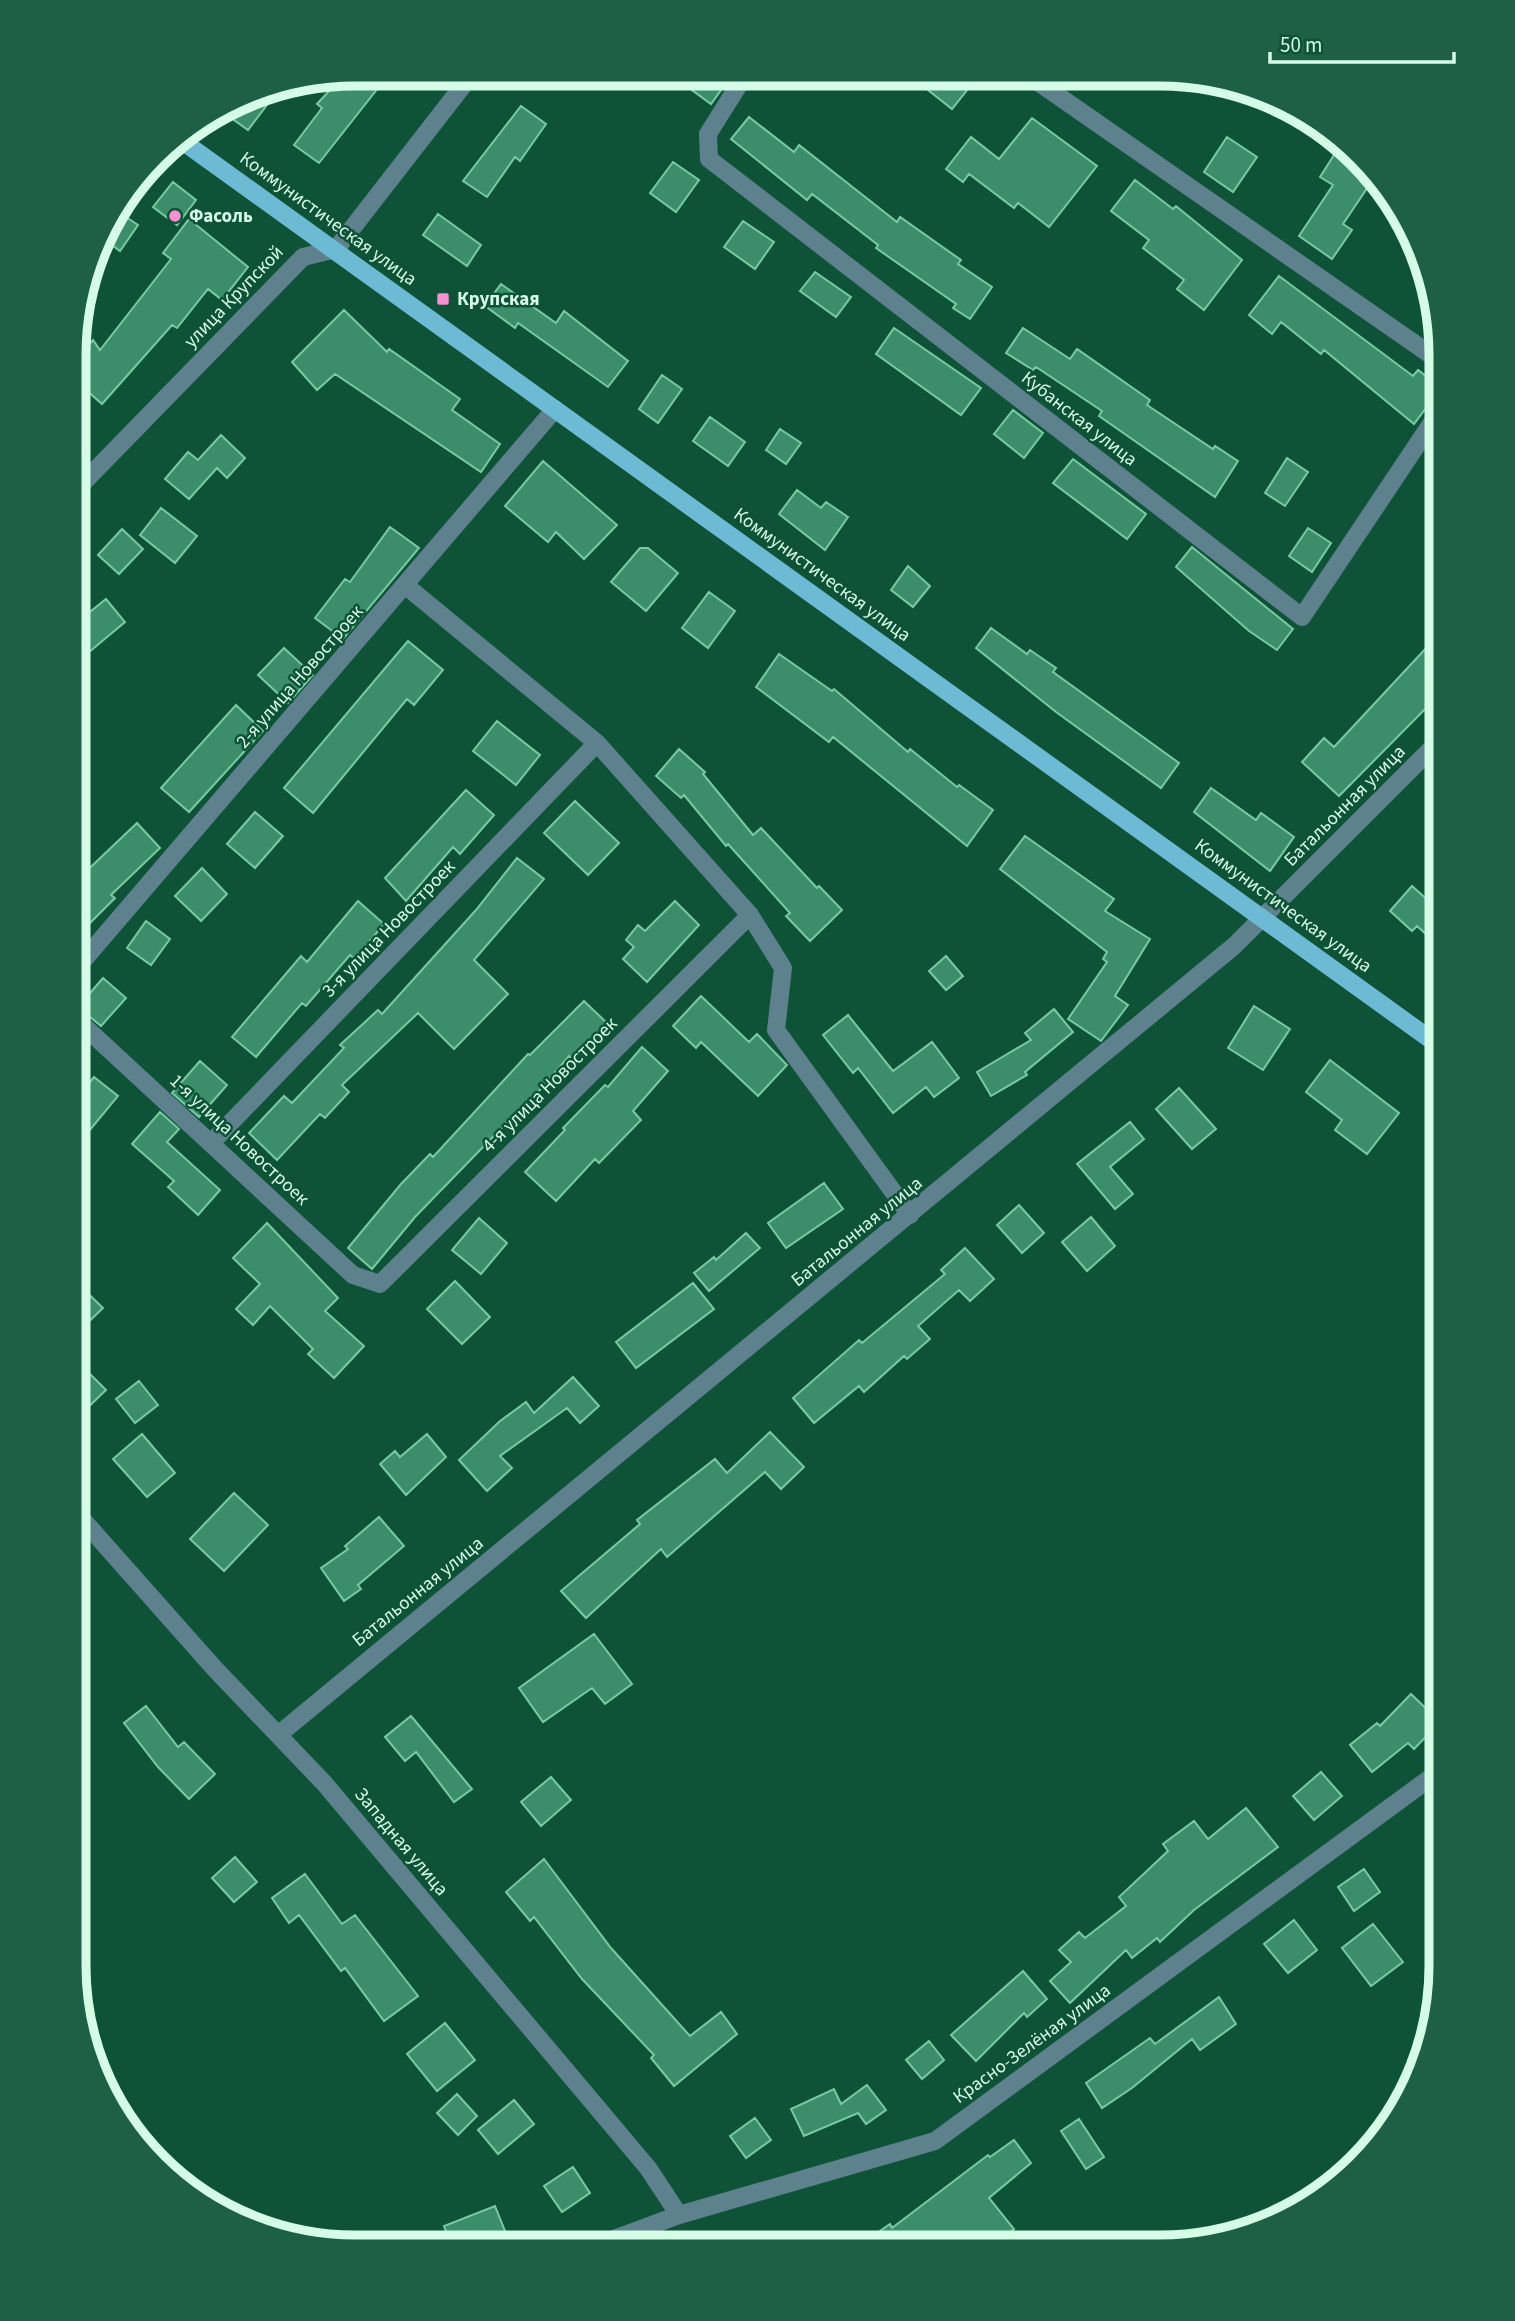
<svg xmlns="http://www.w3.org/2000/svg" width="1515" height="2321" font-family="'Source Sans 3',sans-serif">
  <rect width="100%" height="100%" fill="#0e5237"/>
  <!-- building -->
  <path fill="#3b8e69" stroke="#78caa2" stroke-width="2" d="M354 74H389L319 163 294 145 322 108 317 104 343 76Z
    M670 74 713 75H732L711 104Z
    M909 75H979L952 109Z
    M259 92 270 101 248 130 227 115 237 101Z
    M521 106 546 124 520 161 515 157 487 197 463 181Z
    M749 117 794 152 799 145 897 222 900 217 961 260 958 264 992 287 970 319 953 308 956 304 876 248 878 245 812 194 807 200 731 139Z
    M1032 118 1097 166 1049 227 1018 203 1014 208 969 174 963 182 946 169 971 137 999 159Z
    M1227 137 1257 157 1233 192 1204 172Z
    M1336 152 1374 178 1343 224 1352 230 1332 259 1299 236 1333 185 1320 177Z
    M673 162 699 180 676 212 650 193Z
    M1135 180 1173 209 1176 206 1242 260 1204 310 1177 289 1184 280 1143 248 1149 240 1111 211Z
    M173 182 196 200 177 225 153 207Z
    M117 211 138 225 120 251 101 237Z
    M438 214 481 245 467 266 423 235Z
    M189 219 248 267 222 300 208 289 177 328 172 325 102 404 76 381V343L85 350 93 340 100 350 171 259 163 253Z
    M743 221 774 242 755 269 724 247Z
    M815 272 851 297 836 317 800 291Z
    M1279 276 1413 376 1418 370 1441 388 1414 424 1324 350 1321 354 1281 322 1272 334 1249 315Z
    M501 284 556 323 564 311 628 361 608 387 518 323 515 328 485 306Z
    M344 310 387 352 389 349 460 399 452 410 500 444 481 472 335 374 317 390 292 362Z
    M894 328 981 388 961 415 876 354Z
    M1023 328 1070 359 1077 349 1150 400 1147 405 1213 449 1215 446 1238 461 1215 497 1099 416 1102 411 1036 367 1033 370 1006 353Z
    M662 375 682 389 658 423 639 409Z
    M1013 410 1043 433 1024 458 994 434Z
    M710 417 745 442 728 466 693 441Z
    M780 429 801 443 786 464 766 450Z
    M221 435 245 458 227 478 217 468 189 499 165 479 188 452 198 460Z
    M1287 458 1308 472 1285 506 1265 493Z
    M1073 459 1146 514 1127 539 1053 483Z
    M543 461 617 525 584 559 556 532 548 542 505 506Z
    M797 490 821 508 826 502 848 517 825 550 779 514Z
    M161 508 197 536 175 563 140 535Z
    M390 527 419 548 343 639 315 618 345 579 350 582Z
    M1308 528 1331 543 1312 572 1289 556Z
    M122 529 143 549 119 574 98 555Z
    M1192 547 1293 629 1277 650 1249 631 1176 567Z
    M640 548H648L678 573 646 611 611 582Z
    M908 566 930 586 913 607 891 590Z
    M709 592 735 611 708 648 682 628Z
    M106 599 125 622 88 653 75 640V624Z
    M991 628 1027 654 1030 650 1056 668 1053 672 1179 763 1161 788 1056 712 976 648Z
    M408 641 443 670 414 705 407 699 313 813 284 788Z
    M1428 646 1441 659V693L1339 796 1302 762 1324 738 1334 747Z
    M284 648 313 675 288 703 258 675Z
    M779 654 832 691 834 689 908 752 910 749 957 787 959 785 993 810 967 846 833 737 829 742 756 687Z
    M236 705 263 731 189 812 161 788Z
    M497 721 540 755 516 785 473 751Z
    M679 749 705 772 703 774 753 835 761 828 817 888 819 886 842 910 810 941 786 916 790 913 728 844 726 846 684 795 681 798 656 776Z
    M1211 788 1256 820 1261 813 1294 837 1270 871 1194 812Z
    M466 790 494 815 460 854 453 847 406 901 385 878Z
    M575 801 619 843 588 875 544 833Z
    M255 812 283 836 255 868 227 844Z
    M137 823 160 848 111 895 115 898 75 938V882Z
    M1025 836 1114 899 1105 911 1150 939 1115 996 1128 1005 1101 1041 1068 1019 1107 962 1103 959 1107 952 1000 869Z
    M517 858 544 879 474 960 508 994 454 1049 418 1013 342 1085 349 1092 325 1118 320 1114 277 1160 249 1133 284 1096 292 1103 344 1048 340 1045 378 1010 382 1014 476 910Z
    M202 868 227 894 201 921 175 896Z
    M1412 886 1441 912V948L1417 926 1412 931 1390 911Z
    M358 901 384 924 355 959 350 955 306 1006 302 1003 256 1057 232 1037 301 956 307 962Z
    M675 901 699 925 647 982 623 959 634 947 626 940 638 925 645 931Z
    M146 921 170 939 151 965 127 948Z
    M946 956 963 976 946 990 929 971Z
    M103 978 126 998 101 1026 78 1007Z
    M701 996 749 1042 757 1034 787 1065 758 1096 701 1042 696 1048 673 1026Z
    M584 1001 609 1025 573 1061 569 1056 521 1112 519 1110 415 1217 372 1269 348 1248 401 1184 430 1154 433 1157 528 1054 530 1055Z
    M1254 1006 1290 1029 1263 1070 1228 1048Z
    M1054 1009 1073 1032 1025 1072 1027 1075 991 1096 977 1072 1031 1040 1025 1033Z
    M848 1015 893 1071 932 1042 959 1078 934 1097 926 1087 893 1113 858 1068 853 1073 823 1035Z
    M642 1047 668 1071 633 1111 641 1120 599 1163 595 1159 556 1201 525 1172 565 1130 563 1128 605 1085 608 1087Z
    M1330 1060 1399 1113 1367 1154 1335 1130 1342 1120 1306 1092Z
    M200 1061 227 1085 199 1117 172 1093Z
    M94 1077 118 1096 75 1148V1100Z
    M1179 1088 1216 1129 1192 1149 1156 1109Z
    M160 1112 179 1129 167 1142 220 1190 198 1215 168 1187 174 1181 132 1144Z
    M1130 1122 1144 1139 1110 1167 1133 1194 1115 1209 1077 1164Z
    M824 1183 843 1209 786 1248 768 1223Z
    M1019 1205 1044 1233 1022 1253 997 1225Z
    M1091 1217 1115 1246 1087 1271 1062 1242Z
    M479 1218 507 1243 481 1274 452 1250Z
    M267 1223 338 1298 325 1311 364 1346 334 1378 308 1354 313 1349 270 1306 253 1325 236 1309 260 1284 233 1258Z
    M746 1233 760 1248 709 1291 694 1273 714 1257 716 1260Z
    M965 1248 994 1279 970 1301 959 1290 918 1326 930 1339 907 1359 904 1356 864 1392 859 1386 814 1423 793 1398 859 1340 862 1343 945 1274 941 1270Z
    M74 1280 103 1308 74 1336Z
    M455 1281 490 1317 462 1344 427 1309Z
    M693 1283 714 1309 636 1368 616 1342Z
    M74 1358 106 1390 74 1421Z
    M573 1377 599 1406 580 1423 567 1408 500 1456 512 1468 487 1491 459 1460 500 1421 526 1402 534 1413Z
    M139 1381 158 1405 135 1423 116 1399Z
    M770 1432 804 1467 781 1489 765 1472 667 1557 661 1549 586 1618 561 1591 640 1524 637 1520 715 1459 727 1473Z
    M142 1434 175 1473 147 1497 113 1459Z
    M427 1434 446 1457 406 1495 380 1464 395 1451 400 1457Z
    M234 1493 268 1525 224 1571 190 1539Z
    M379 1517 404 1546 358 1585 361 1589 344 1601 321 1568 348 1549 345 1546Z
    M594 1634 632 1684 605 1704 592 1688 543 1722 519 1688Z
    M1411 1694 1440 1722 1414 1749 1408 1743 1372 1772 1350 1745 1377 1723 1380 1726Z
    M146 1706 178 1747 184 1742 215 1774 189 1799 158 1767 124 1723Z
    M411 1716 472 1789 454 1802 416 1752 405 1761 385 1737Z
    M1321 1772 1342 1796 1314 1820 1293 1796Z
    M551 1777 571 1800 541 1826 521 1802Z
    M1246 1808 1278 1847 1194 1910 1160 1942 1157 1938 1132 1958 1126 1950 1070 2003 1050 1981 1071 1962 1059 1950 1079 1932 1085 1938 1126 1906 1119 1897 1168 1851 1163 1844 1194 1821 1208 1839Z
    M235 1857 257 1882 234 1902 212 1878Z
    M544 1859 611 1948 690 2036 721 2012 737 2034 674 2086 651 2058 654 2055 582 1979 534 1917 530 1921 506 1892Z
    M1364 1869 1380 1892 1354 1911 1338 1887Z
    M305 1874 342 1924 355 1915 418 1996 384 2021 345 1968 341 1971 299 1915 289 1923 272 1898Z
    M1294 1920 1317 1950 1288 1973 1264 1944Z
    M1373 1924 1403 1962 1371 1986 1342 1948Z
    M1023 1971 1047 1999 1027 2017 1024 2013 976 2061 951 2035Z
    M1219 1997 1236 2024 1200 2050 1192 2039 1132 2088 1102 2108 1086 2083 1150 2038 1155 2044Z
    M445 2023 475 2060 437 2091 407 2054Z
    M929 2041 944 2060 922 2079 906 2060Z
    M867 2085 886 2110 866 2124 858 2113 804 2136 791 2109 834 2089 841 2104Z
    M457 2094 477 2116 458 2135 437 2113Z
    M514 2100 534 2124 498 2154 478 2130Z
    M755 2118 771 2140 746 2158 730 2136Z
    M1079 2119 1104 2157 1086 2169 1061 2131Z
    M1014 2140 1031 2163 989 2198 1014 2229 991 2247H857L890 2224 892 2228 988 2155 990 2157Z
    M573 2167 590 2193 562 2212 544 2186Z
    M495 2206 511 2246H451L444 2226Z"/>
  <g fill="none" stroke-linecap="round" stroke-linejoin="round">
    <!-- minor -->
    <path stroke="#5d818d" stroke-width="18" d="M745 75 708 134 709 159 1302 617 1441 409
      M1028 75 1441 362
      M76 490 303 257 336 249 472 74
      M406 586 597 743 750 915 783 968 776 1030 910 1215
      M75 970 555 409
      M75 1018 353 1275 380 1284 750 915
      M211 1143 597 743
      M74 1510 215 1669 324 1783 648 2168 679 2215
      M278 1735 1234 946 1441 739
      M595 2246 679 2215 935 2141 1441 1770"/>
    <!-- major -->
    <path stroke="#6cbad3" stroke-width="18" d="M178 138 1441 1047"/>
  </g>
  <!-- markers -->
  <g fill="#f591d2" stroke="#0e5237" stroke-width="2.5">
    <circle cx="175" cy="216" r="7"/>
    <rect x="436" y="292" width="14" height="14" rx="3.5"/>
  </g>
  <g text-anchor="middle" dominant-baseline="central" stroke-width="5" stroke-linejoin="round" paint-order="stroke">
    <!-- poi labels -->
    <g font-size="19" font-weight="bold" fill="#d5fce7" stroke="#0e5237" text-anchor="start">
      <text x="189" y="216">Фасоль</text>
      <text x="457" y="299">Крупская</text>
    </g>
    <!-- street labels -->
    <g font-size="19" fill="#d5fce7" stroke="#0e5237">
      <text transform="translate(328 219) rotate(36)">Коммунистическая улица</text>
      <text transform="translate(234 297) rotate(-46)">улица Крупской</text>
      <text transform="translate(1079 419) rotate(38)">Кубанская улица</text>
      <text transform="translate(822 575) rotate(36)">Коммунистическая улица</text>
      <text transform="translate(300 677) rotate(-49)">2-я улица Новостроек</text>
      <text transform="translate(1345 806) rotate(-45)">Батальонная улица</text>
      <text transform="translate(1283 906) rotate(36)">Коммунистическая улица</text>
      <text transform="translate(389 929) rotate(-46)">3-я улица Новостроек</text>
      <text transform="translate(550 1085) rotate(-45)">4-я улица Новостроек</text>
      <text transform="translate(239 1140) rotate(43)">1-я улица Новостроек</text>
      <text transform="translate(857 1232) rotate(-39)">Батальонная улица</text>
      <text transform="translate(418 1592) rotate(-39)">Батальонная улица</text>
      <text transform="translate(401 1842) rotate(50)">Западная улица</text>
      <text transform="translate(1032 2044) rotate(-36)">Красно-Зелёная улица</text>
    </g>
  </g>
  <!-- crop -->
  <path d="M0 0H1515V2321H0ZM355 86H1160A269 269 0 0 1 1429 355V1966A269 269 0 0 1 1160 2235H355A269 269 0 0 1 86 1966V355A269 269 0 0 1 355 86Z" fill="#1e6045" fill-rule="evenodd"/>
  <path fill="none" stroke="#d5fce7" stroke-width="9" d="M355 86H1160A269 269 0 0 1 1429 355V1966A269 269 0 0 1 1160 2235H355A269 269 0 0 1 86 1966V355A269 269 0 0 1 355 86Z"/>
  <!-- scale -->
  <path d="M1270 52v10h184v-10" fill="none" stroke="#d5fce7" stroke-width="3.5"/>
  <text x="1280" y="52" font-size="21" fill="#d5fce7" stroke="#0e5237" stroke-width="5" paint-order="stroke">50 m</text>
</svg>
